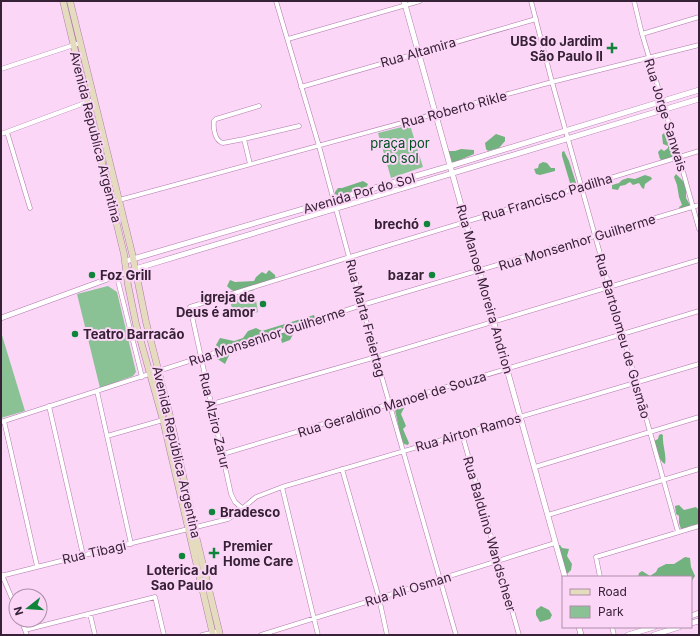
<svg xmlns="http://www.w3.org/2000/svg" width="700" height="636" font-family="Inter,sans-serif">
  <rect width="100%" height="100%" fill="#fbd6f7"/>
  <!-- green -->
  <path fill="#8bc295" d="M410 125 423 167 391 178 378 133Z
    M108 286 117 292 136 372 133 376 100 388 77 294Z
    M255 294 258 312 235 319 230 301Z
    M1 332 25 411 1 418Z"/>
  <!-- forest -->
  <path fill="#71b27e" d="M664 133 672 140 677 156 663 161 660 159 658 152 661 149 664 151 668 148V146L663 144 662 135Z
    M496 134 505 137V141L499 148 488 151 486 149 485 143Z
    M461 149 474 150V154L455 162H451L448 151H455Z
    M564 151 569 161 576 183 575 185H572L570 183 562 156V152Z
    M543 162 547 163 551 168H555V171L540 175 536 174 534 169 538 168 539 164Z
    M676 174 684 182 686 188V198L690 205 688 207 680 209 679 207 682 205 679 197 677 185 674 177Z
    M645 175 651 177 652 179 645 184 644 189 642 188 639 183 633 185 630 182 625 185 620 186 618 190 612 189V185L619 183 622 180 628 178 635 179Z
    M363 181 368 184 366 188 345 193 339 196 335 194V192L338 188H342Z
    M269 270 275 275 276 281 256 286 254 290C244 293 235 295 227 286L230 280 235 282 254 281 256 277 262 272 266 274Z
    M314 315 317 323 296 329 290 340 282 343 280 335 259 340 232 349 225 364 216 358 219 349 216 345 220 338 234 341 243 338 248 331 256 328 262 331Z
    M401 404 405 406 401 414 406 426 403 429 409 443 408 445 404 444 401 438 395 410 397 405Z
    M661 434 663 435C662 445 667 455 665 464 658 460 656 448 654 441L658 439 659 435Z
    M679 505 684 510 696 507 699 510V525C692 524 688 528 681 529L679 523V516L676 514 675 506Z
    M558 545H560L562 548 569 549 567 556 572 564 571 570 566 575Z
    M685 557 690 558 691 567 695 576 691 582V577H638L639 573 642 571 650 576 656 572 658 568 666 564H674Z
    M541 606 549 610 552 615 550 619 540 622 536 615V610Z"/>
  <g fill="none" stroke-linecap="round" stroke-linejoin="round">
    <!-- minor casing -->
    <g stroke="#b079ab" stroke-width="5">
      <path id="minor" d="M276 1 319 146 376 357 456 635
        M531 1 552 82 678 532
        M634 1 642 34 679 157 699 229
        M642 34 699 17
        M288 39 420 1
        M1 69 80 43
        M301 87 536 19
        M7 132 30 208
        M1 134 90 101
        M244 139 299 126
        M250 164 244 139 223 143C215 141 213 129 214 121L216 119 259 106
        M112 202 552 82 699 45
        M117 277 142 377
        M97 391 131 544
        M212 404 376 357 699 260
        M49 406 83 555
        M4 421 37 566
        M1 422 362 305 699 205
        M462 434 519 635
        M107 436 163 420
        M223 454 699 311
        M535 467 699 417
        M342 469 379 598 387 635
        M282 487 318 635
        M242 508 235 502 231 494 190 307 350 257 699 151
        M548 515 699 469
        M2 575 16 608
        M1 576 228 519 236 514 256 497 282 487 699 364
        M600 577 596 557 699 526
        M90 614 95 635
        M21 620 27 635
        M612 627 614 635
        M25 630 155 597 164 635
        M202 635 220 631
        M261 635 555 543"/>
    </g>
    <!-- tertiary casing -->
    <g stroke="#b079ab" stroke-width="6">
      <path id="tertiary" d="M404 1 565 577
        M126 261 450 166 699 90
        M1 318 135 269 699 99
        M691 616 699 613
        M691 623 699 621
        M579 627 581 635
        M628 635 654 627
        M654 635 679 627"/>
    </g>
    <!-- secondary casing -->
    <g stroke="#b079ab" stroke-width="7">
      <path id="secondary" d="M63 1 124 254 128 285 136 324 163 420 213 635
        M70 1 132 253 146 322 171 420 196 536 220 635"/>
    </g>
    <!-- minor -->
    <use href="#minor" stroke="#fff" stroke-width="4"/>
    <!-- tertiary -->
    <use href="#tertiary" stroke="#fff" stroke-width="5"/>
    <!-- secondary -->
    <use href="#secondary" stroke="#e5dcc0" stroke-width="6"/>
  </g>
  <!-- markers -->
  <g fill="#11843c" stroke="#fbd6f7" stroke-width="1.5">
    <path d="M610 42h4v4h4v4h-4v4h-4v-4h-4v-4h4z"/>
    <circle cx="427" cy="224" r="4"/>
    <circle cx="92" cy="275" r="4"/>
    <circle cx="432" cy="275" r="4"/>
    <circle cx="263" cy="304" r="4"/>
    <circle cx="75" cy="334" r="4"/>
    <circle cx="212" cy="512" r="4"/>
    <path d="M212 547h4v4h4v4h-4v4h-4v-4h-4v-4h4z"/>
    <circle cx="182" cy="556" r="4"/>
  </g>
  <g text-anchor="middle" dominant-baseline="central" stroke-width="4" stroke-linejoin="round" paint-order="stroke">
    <!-- poi labels -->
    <g font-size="13" font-weight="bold" fill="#372136" stroke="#fbd6f7" text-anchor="end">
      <text x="603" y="41">UBS do Jardim<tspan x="603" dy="15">São Paulo II</tspan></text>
      <text x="419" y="224">brechó</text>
      <text x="100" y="275" text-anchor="start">Foz Grill</text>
      <text x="424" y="275">bazar</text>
      <text x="255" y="297">igreja de<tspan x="255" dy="15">Deus é amor</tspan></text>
      <text x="83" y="334" text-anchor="start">Teatro Barracão</text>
      <text x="220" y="512" text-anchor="start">Bradesco</text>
      <text x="223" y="546" text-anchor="start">Premier<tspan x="223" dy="15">Home Care</tspan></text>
      <text x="182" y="570" text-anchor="middle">Loterica Jd<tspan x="182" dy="15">Sao Paulo</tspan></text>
    </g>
    <!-- street labels -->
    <g font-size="13" fill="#372136" stroke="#fbd6f7">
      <text transform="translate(418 52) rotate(-16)">Rua Altamira</text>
      <text transform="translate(454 109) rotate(-15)">Rua Roberto Rikle</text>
      <text transform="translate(666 115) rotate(73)">Rua Jorge Sanwais</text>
      <text transform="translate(96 137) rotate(76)">Avenida Republica Argentina</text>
      <text transform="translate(359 193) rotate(-16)">Avenida Por do Sol</text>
      <text transform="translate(547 197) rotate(-17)">Rua Francisco Padilha</text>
      <text transform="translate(577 242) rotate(-17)">Rua Monsenhor Guilherme</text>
      <text transform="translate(485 289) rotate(74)">Rua Manoel Moreira Andrion</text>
      <text transform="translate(366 318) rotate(75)">Rua Marta Freiertag</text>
      <text transform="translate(267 336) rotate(-18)">Rua Monsenhor Guilherme</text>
      <text transform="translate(623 336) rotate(74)">Rua Bartolomeu de Gusmão</text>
      <text transform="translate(392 404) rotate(-17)">Rua Geraldino Manoel de Souza</text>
      <text transform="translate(215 421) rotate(77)">Rua Alziro Zarur</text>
      <text transform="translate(468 432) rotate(-16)">Rua Airton Ramos</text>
      <text transform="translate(177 452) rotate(77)">Avenida República Argentina</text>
      <text transform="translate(490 534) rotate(74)">Rua Balduino Wandscheer</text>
      <text transform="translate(94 552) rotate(-13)">Rua Tibagi</text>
      <text transform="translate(408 589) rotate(-17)">Rua Ali Osman</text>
    </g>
    <!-- park labels -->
    <g font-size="13" fill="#004f1f" stroke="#fbd6f7">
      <text x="400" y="143">praça por<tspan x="400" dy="15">do sol</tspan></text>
    </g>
  </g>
  <!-- border -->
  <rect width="700" height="636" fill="none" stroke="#372136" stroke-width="4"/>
  <!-- legend -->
  <rect x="562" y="576" width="130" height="52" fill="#fbd6f7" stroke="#ad8eaa"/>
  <rect x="570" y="589" width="20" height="6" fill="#e5dcc0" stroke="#ad8eaa"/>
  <text x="598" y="596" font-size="12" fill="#372136">Road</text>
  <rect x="570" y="606" width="20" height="12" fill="#8bc295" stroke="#ad8eaa"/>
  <text x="598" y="616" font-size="12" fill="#372136">Park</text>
  <!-- north arrow -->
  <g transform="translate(28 608) rotate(253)"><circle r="19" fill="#fbd6f7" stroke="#ad8eaa"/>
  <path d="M0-3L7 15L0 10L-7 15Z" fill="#11843c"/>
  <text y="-6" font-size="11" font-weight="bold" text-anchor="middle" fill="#372136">N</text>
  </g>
</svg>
